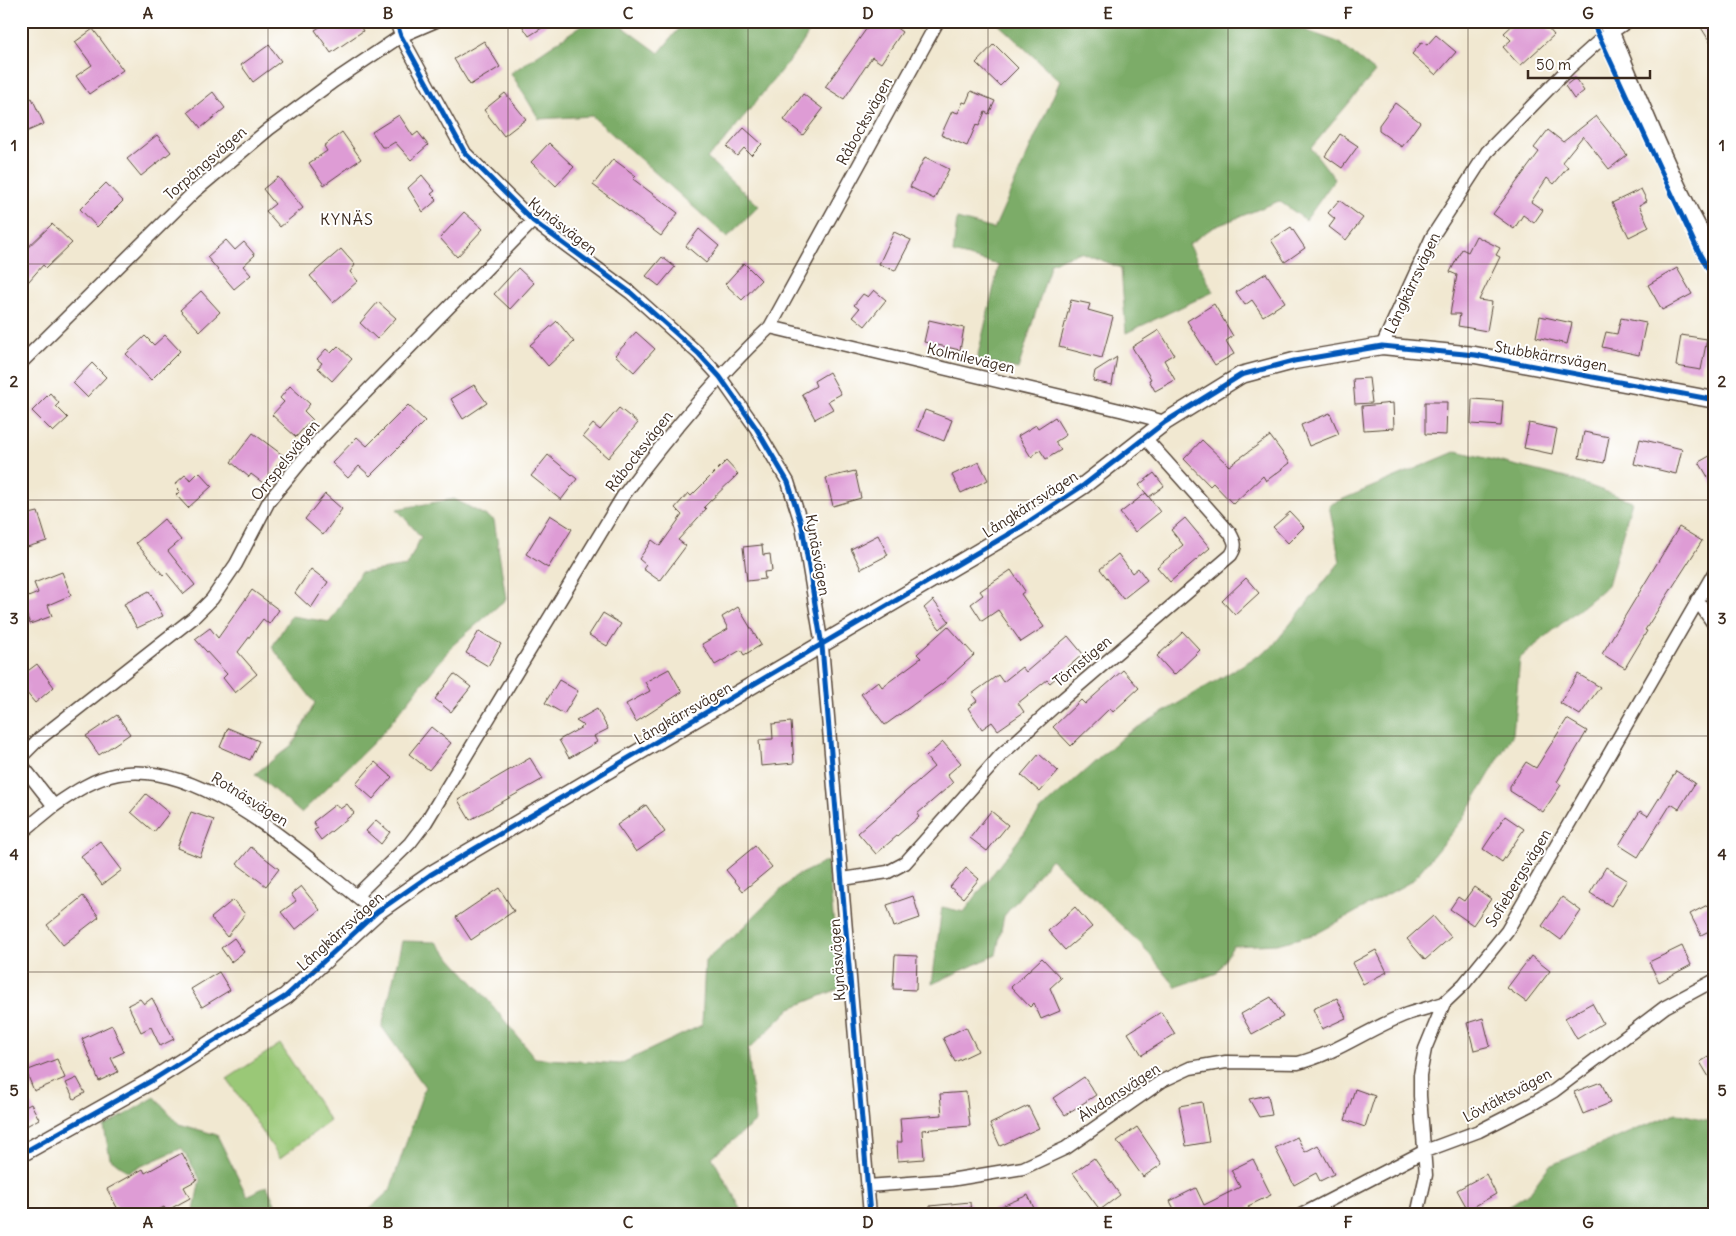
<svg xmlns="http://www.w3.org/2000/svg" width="1736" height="1236" font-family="Delius,sans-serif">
  <rect width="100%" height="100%" fill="#fff"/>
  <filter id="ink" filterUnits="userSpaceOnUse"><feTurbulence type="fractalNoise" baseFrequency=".02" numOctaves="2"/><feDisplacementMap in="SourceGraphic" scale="10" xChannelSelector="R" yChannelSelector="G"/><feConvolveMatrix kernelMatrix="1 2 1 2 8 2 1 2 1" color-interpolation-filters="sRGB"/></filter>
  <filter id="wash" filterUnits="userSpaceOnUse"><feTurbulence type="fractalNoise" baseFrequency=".0096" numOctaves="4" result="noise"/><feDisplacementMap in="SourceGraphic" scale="20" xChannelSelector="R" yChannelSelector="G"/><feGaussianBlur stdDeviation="1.12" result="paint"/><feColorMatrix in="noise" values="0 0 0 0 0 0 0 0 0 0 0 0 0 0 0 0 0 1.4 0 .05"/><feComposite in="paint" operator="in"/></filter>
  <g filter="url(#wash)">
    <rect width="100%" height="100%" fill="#f1e8d1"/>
    <!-- green -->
    <path fill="#9ac877" stroke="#6a794a" d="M280 1044 330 1121 280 1158 227 1079Z"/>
    <!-- forest -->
    <path fill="#7bac68" stroke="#5b6b43" d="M588 21H615L659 53 685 21H816L800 47 721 145 707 158 759 206 727 237 592 116 539 119 511 73Z
      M995 21H1279L1338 42 1375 72 1311 148 1335 179 1306 220 1279 201 1212 228 1189 244 1213 292 1126 333 1121 268 1080 252 1051 263 1018 369 977 359 999 265 953 253 957 219 994 229 1060 81Z
      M1457 451 1570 479 1632 501 1608 585 1520 658 1513 734 1463 819 1412 881 1316 934 1277 944 1233 946 1217 973 1176 987 1141 944 1051 859 1004 916 996 955 932 984 942 907 964 912 1041 810 1125 735 1271 648 1340 562 1329 505Z
      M454 499 494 520 506 599 453 645 380 736 301 813 255 774 293 744 315 703 272 647 291 616 330 622 360 573 407 566 421 537 397 509Z
      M827 861 841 988 791 1008 748 1050 755 1122 712 1157 744 1215H363L390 1190 425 1087 382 1027 402 941 436 942 479 989 535 1058 620 1064 702 1025 705 961 739 931 794 877Z
      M155 1097 179 1124 217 1135 247 1196 267 1186 280 1215H193L200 1179 182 1148 128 1172 110 1158 104 1127Z
      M1676 1113 1715 1122V1215H1495L1530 1192 1549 1166Z"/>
    <g id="blocks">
      <!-- building -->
      <path fill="#de9cd5" d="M329 21H357L363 31 331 53 315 30Z
        M519 21H553L529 36Z
        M872 21H887L902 32 881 63 872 57 844 99 825 87Z
        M1517 21H1542L1554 35 1520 66 1503 47 1511 40 1504 33Z
        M1697 21H1715V50Z
        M93 29 123 70 89 94 76 76 92 65 75 42Z
        M1436 35 1456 52 1436 75 1412 54 1422 42 1427 45Z
        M484 41 500 67 470 85 454 59Z
        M994 44 1018 68 1000 86 976 63Z
        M269 45 281 61 253 82 241 65Z
        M1575 78 1584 91 1574 99 1565 86Z
        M971 91 995 101 989 114 985 112 979 126 976 125 967 146 941 135 952 111 958 113 963 102 966 103Z
        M213 92 225 108 201 128 188 112Z
        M505 93 526 119 504 136 484 110Z
        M803 94 823 109 803 135 784 120Z
        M32 98 44 124 21 134V103Z
        M1395 103 1420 122 1402 147 1379 131V125Z
        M399 115 413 136 418 132 428 145 411 160 395 142 387 147H382L372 132Z
        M1596 116 1627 155 1609 169 1583 136 1562 162 1568 167 1554 184 1547 178 1531 202 1543 210 1534 223 1523 215 1514 229 1493 214 1539 152 1534 148 1548 130 1563 142Z
        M744 128 762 144 751 155 744 148 737 156 727 147Z
        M342 132 361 159 324 185 309 163 327 151 324 146Z
        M1340 134 1358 146 1342 168 1325 156Z
        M157 135 171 152 141 176 127 159Z
        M549 143 574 167 556 186 531 162Z
        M925 157 949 169 934 199 910 187Z
        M613 159 636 176 633 179 678 213 661 236 593 185Z
        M422 175 435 191 431 194 437 200 423 212 408 188Z
        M278 177 303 208 280 227 266 211 275 204 263 189Z
        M106 183 123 201 97 227 80 209Z
        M1641 189 1647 201 1639 205 1649 227 1629 237 1612 203Z
        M1339 200 1363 218 1346 240 1329 227 1335 219 1328 213Z
        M464 212 483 229 457 257 440 238Z
        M52 224 72 243 46 268 43 265 21 290V254Z
        M1291 227 1305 248 1285 262 1271 240Z
        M699 229 719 246 706 263 686 246Z
        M894 232 911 240 895 271 879 264Z
        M1476 236 1500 248 1496 255 1500 257 1479 300 1492 302 1487 331 1458 326 1460 314H1450L1457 275 1450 272 1462 249 1468 252Z
        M226 240 235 250 244 242 255 255 243 266 251 275 234 289 207 257Z
        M341 249 355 265 350 272 358 281 333 303 310 276Z
        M662 257 675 267 659 286 646 276Z
        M744 263 761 280 742 300 725 284Z
        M518 268 534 283 510 309 494 294Z
        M1677 268 1692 294 1662 310 1648 285Z
        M1266 273 1285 302 1263 316 1252 300 1245 305 1236 292Z
        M874 290 886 300 865 326 853 316 859 309 854 305 863 294 868 297Z
        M201 291 220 312 200 331 180 310Z
        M1071 300 1090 304 1088 310 1113 317 1102 358 1059 347Z
        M378 302 396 318 377 339 360 323Z
        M1214 304 1233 336 1226 341 1234 354 1215 365 1187 321Z
        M1540 316 1572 323 1567 344 1536 337Z
        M1621 318 1646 323 1639 355 1602 347 1606 332 1617 334Z
        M929 320 964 328 960 350 924 342Z
        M557 321 574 342 548 366 530 345Z
        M1159 330 1174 354 1164 360 1175 380 1155 391 1149 380 1151 379 1132 347Z
        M636 332 655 349 634 372 615 355Z
        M165 335 180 351 151 380 126 354 145 336 154 345Z
        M1681 335 1707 339 1701 370 1676 366Z
        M338 346 352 359 332 381 318 368 322 363 317 359 326 349 331 353Z
        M1117 357 1112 385 1093 381 1095 371Z
        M92 363 106 377 87 397 73 383Z
        M829 372 841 394 828 401 833 409 815 419 802 394 816 386 814 381Z
        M1369 378 1372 403 1355 404 1353 379Z
        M474 385 487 403 463 419 451 399Z
        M290 386 310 404 304 411 312 419 296 437 272 415 284 402 280 398Z
        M50 393 59 403 56 406 68 418 53 432 32 411Z
        M1472 399 1503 401 1501 426 1471 424Z
        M1425 402H1447L1446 435 1425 434Z
        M1393 403 1394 428 1364 430 1362 406Z
        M408 405 425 421 370 476 359 466 348 478 332 463 357 437 367 446Z
        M619 408 638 423 608 458 583 436 593 424 600 430Z
        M925 410 952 420 944 441 917 430Z
        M1330 413 1339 434 1309 446 1301 425Z
        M1055 417 1066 435 1055 442 1061 450 1046 459 1040 450 1031 457 1018 436 1036 425 1038 428Z
        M1529 423 1557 429 1552 454 1524 448Z
        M1584 432 1609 437 1604 463 1579 458Z
        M253 433 284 456 263 483 251 474 249 477 231 462Z
        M1270 436 1290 463 1266 481 1263 476 1233 504 1213 483 1210 486 1184 459 1202 440 1229 466Z
        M1640 439 1682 449 1676 474 1634 464Z
        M1715 453V489L1699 462Z
        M548 455 577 479 561 500 531 476Z
        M726 461 738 474 704 507 706 509 678 540 686 546 660 581 643 569 646 565 639 559 652 540 660 546 682 515 675 508 688 493 691 496Z
        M979 462 988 480 961 493 952 475Z
        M855 471 861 498 833 506 826 478Z
        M199 472 212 486 188 508 176 495 180 491 174 485 185 475 191 480Z
        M1154 473 1164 486 1149 497 1139 485Z
        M1146 493 1160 512 1135 532 1120 513Z
        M325 494 342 509 323 535 305 519Z
        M38 512 47 541 27 547 21 528V516Z
        M1290 512 1304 527 1288 543 1273 527Z
        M550 515 572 529 548 568 526 554Z
        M1185 518 1210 548 1170 582 1157 567 1183 545 1171 530Z
        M164 519 181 540 168 551 195 585 184 594 166 572 163 575 136 543Z
        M1679 527 1702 541 1645 630 1647 631 1625 668 1602 654Z
        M878 535 888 555 861 569 851 549Z
        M762 545 763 555 770 554 772 571 764 572 765 579 747 581 743 547Z
        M1118 554 1132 573 1138 568 1147 580 1123 599 1100 569Z
        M311 569 328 582 311 608 295 593Z
        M1011 570 1025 591 1021 594 1044 627 1021 642 998 610 982 621 971 604 983 595 980 591Z
        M62 572 71 595 48 605 52 616 30 624 21 600 38 593 34 583Z
        M1246 578 1259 593 1235 615 1222 601Z
        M252 590 279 610 269 624 263 619 238 652 257 674 235 693 223 678 227 674 195 639 210 628 218 638Z
        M149 591 163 616 137 628 124 604Z
        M933 600 949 621 940 629 924 608Z
        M738 607 761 645 744 655 741 650 715 665 702 644 728 629 722 617Z
        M603 613 621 624 607 646 589 635Z
        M948 626 974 655 943 683 885 725 861 694 878 681 882 687 921 658 917 654Z
        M479 631 501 644 488 666 466 653Z
        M1183 632 1200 650 1174 675 1157 656Z
        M1068 636 1083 654 1050 683 1047 680 1018 703 1024 712 998 730 992 722 982 729 968 708 977 701 972 694 998 675 1003 682 1022 667 1026 672Z
        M37 664 54 687 35 703 21 686V676Z
        M669 669 682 692 636 722 626 704 650 691 645 682Z
        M1123 670 1139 688 1113 712 1110 708 1071 746 1053 727 1081 700 1085 704Z
        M454 674 471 687 451 712 435 699Z
        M1578 674 1600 687 1580 715 1560 703Z
        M559 680 578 691 564 714 545 703Z
        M597 709 608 729 594 736 597 742 569 758 559 740 584 726 576 721Z
        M117 715 130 734 99 755 86 736Z
        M1567 719 1587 731 1557 782 1561 785 1543 812 1510 791V786L1526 762 1536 768Z
        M791 722 794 763 761 766 759 740 773 739 772 724Z
        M431 727 451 743 429 770 409 754Z
        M228 728 259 741 250 760 220 747Z
        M943 742 961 763 947 775 953 783 917 814 919 817 876 854 858 833 934 767 926 757Z
        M1039 754 1058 771 1040 792 1021 775Z
        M530 758 543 779 470 820 458 800Z
        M375 762 392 777 373 799 356 784Z
        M1676 771 1695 783 1679 809 1671 804 1638 857 1619 845 1640 811 1648 816Z
        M146 794 169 813 154 832 131 812Z
        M336 804 340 809 347 804 354 813 321 840 314 830 318 828 313 822Z
        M646 805 665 832 636 852 617 825Z
        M991 811 1008 825 987 851 970 838Z
        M191 812 214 820 200 857 177 848Z
        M1505 816 1524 829 1502 862 1483 849Z
        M376 820 390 832 381 844 366 831Z
        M100 841 122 870 102 885 81 856Z
        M755 846 772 867 743 891 726 870Z
        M251 847 279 869 266 886 237 864Z
        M1606 867 1627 880 1611 906 1590 893Z
        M966 868 979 879 963 898 950 887Z
        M301 886 320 910 295 930 281 912 296 901 291 894Z
        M1474 887 1491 899 1473 925 1450 909 1458 897 1464 901Z
        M499 888 514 911 471 940 456 917Z
        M83 896 99 917 63 945 47 925Z
        M913 896 920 918 894 927 887 905Z
        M1562 897 1581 911 1561 940 1542 926Z
        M233 900 245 914 227 937 211 918Z
        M1715 901V928L1701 935 1690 914Z
        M1075 907 1092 927 1065 950 1048 931Z
        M1433 916 1451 937 1425 960 1407 939Z
        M234 938 244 952 231 962 221 948Z
        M1682 946 1691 965 1659 982 1649 962Z
        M1376 950 1387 972 1363 984 1352 963Z
        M895 955 917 956 916 990 893 989Z
        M1531 956 1550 971 1526 1002 1507 988Z
        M1042 958 1061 978 1050 988 1060 1011 1041 1019 1034 1003 1030 1007 1011 987Z
        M219 972 230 990 202 1007 191 989Z
        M1271 997 1283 1017 1252 1034 1241 1014Z
        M152 998 174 1039 160 1046 151 1027 141 1032 128 1005 140 999 144 1004Z
        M1337 998 1346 1018 1322 1029 1313 1009Z
        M1592 1003 1603 1023 1577 1039 1565 1018Z
        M1161 1012 1175 1034 1142 1055 1128 1033Z
        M1483 1018 1490 1046 1474 1050 1467 1023Z
        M112 1025 124 1052 111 1058 118 1072 99 1081 82 1039Z
        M966 1027 978 1051 955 1062 943 1038Z
        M1715 1053V1087L1700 1062Z
        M57 1059 65 1078 34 1091 26 1071Z
        M1084 1077 1096 1095 1065 1115 1053 1098Z
        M77 1078 85 1093 74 1099 66 1083Z
        M1601 1082 1610 1103 1583 1114 1574 1092Z
        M1355 1089 1375 1096 1365 1127 1345 1120Z
        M966 1092 970 1126 922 1130 924 1159 898 1161 897 1142H902L900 1118 942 1115 940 1094Z
        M1268 1095 1272 1115 1259 1117 1249 1099Z
        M1202 1102 1209 1142 1186 1146 1179 1106Z
        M31 1104 39 1119 21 1129V1109Z
        M1028 1106 1039 1128 1000 1146 990 1124Z
        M1137 1127 1162 1164 1143 1177 1117 1141Z
        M1297 1137 1305 1152 1318 1145 1334 1174 1320 1181 1316 1173 1294 1185 1275 1148Z
        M182 1153 197 1180 184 1187 190 1198 166 1211 164 1207 149 1215H121L107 1189 143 1169 145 1173Z
        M1094 1158 1120 1195 1100 1210 1073 1173Z
        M1253 1159 1271 1195 1248 1206 1253 1215H1177L1170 1201 1196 1188 1204 1205 1240 1187 1231 1170Z
        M1486 1174 1496 1194 1468 1210 1457 1190Z
        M1028 1195 1037 1215H981Z
        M970 1202 971 1215H931L930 1206Z"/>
    </g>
  </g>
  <g filter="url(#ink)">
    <use href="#blocks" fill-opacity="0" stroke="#564639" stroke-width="1"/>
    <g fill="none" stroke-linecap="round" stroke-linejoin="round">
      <!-- minor casing -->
      <g stroke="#564639" stroke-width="15">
        <path id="minor" d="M396 21 401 36 465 153 533 221 631 293 699 354 720 377 756 428 788 482 802 526 822 646 870 1215
          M770 327 1124 411 1165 422
          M1382 346 1432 237 1487 152 1569 68 1600 40 1628 21
          M21 363 194 192 269 129 334 81 401 36 436 21
          M1697 600 1715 626
          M21 757 39 739 193 618 212 599 236 564 269 501 319 440 533 221
          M21 764 54 806C74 792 95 778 118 774 205 758 312 864 377 912
          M21 833 54 806
          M843 879 888 872 905 863 1001 755 1056 705 1231 555C1237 546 1235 542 1230 533L1146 439
          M356 896 410 843 426 822 623 496C667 437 715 378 770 327L938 21
          M867 1186 950 1180 1023 1168 1066 1148 1162 1081 1190 1068 1226 1062 1298 1063C1338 1053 1369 1028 1407 1014 1419 1010 1432 1007 1444 1003
          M1301 1215 1425 1151 1479 1131 1532 1104 1554 1091 1665 1007 1715 980
          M1417 1215 1426 1175 1420 1096V1075L1425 1049 1444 1003 1464 984 1507 931 1715 571"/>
      </g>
      <!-- tertiary casing -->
      <g stroke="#564639" stroke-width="19">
        <path id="tertiary" d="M1606 21C1640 101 1671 183 1715 258
          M21 1154 151 1081 286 996 377 912 430 875 1019 528 1084 485 1165 422 1241 375 1294 361 1382 346 1475 355 1715 400"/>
      </g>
      <!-- minor -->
      <use href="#minor" stroke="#fff" stroke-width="12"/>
      <!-- tertiary -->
      <use href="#tertiary" stroke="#fff" stroke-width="16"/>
      <!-- cycleway casing -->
      <g stroke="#fff" stroke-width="8">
        <path id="cycleway" d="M396 21 401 36 465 153 533 221 631 293 699 354 720 377 756 428 788 482 802 526 822 646 870 1215
          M1592 21 1699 253 1715 281
          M21 1154 151 1081 286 996 377 912 430 875 1019 528 1084 485 1165 422 1241 375 1294 361 1382 346 1475 355 1715 400"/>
      </g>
      <!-- cycleway -->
      <use href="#cycleway" stroke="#0057b8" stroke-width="5"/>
    </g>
  </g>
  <!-- grid -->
  <path fill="none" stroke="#3b2a1e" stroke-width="1" stroke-opacity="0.55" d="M268 21V1215M508 21V1215M748 21V1215M988 21V1215M1228 21V1215M1468 21V1215M21 264H1715M21 500H1715M21 736H1715M21 972H1715"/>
  <g text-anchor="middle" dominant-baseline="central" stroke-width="4" stroke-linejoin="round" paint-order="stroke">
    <!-- street labels -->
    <g font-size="15" fill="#3b2a1e" stroke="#fff">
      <text transform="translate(864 121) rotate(-61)">Råbocksvägen</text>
      <text transform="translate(205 163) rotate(-41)">Torpängsvägen</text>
      <text transform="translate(563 226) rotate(38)">Kynäsvägen</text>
      <text transform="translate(1412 283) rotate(-65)">Långkärrsvägen</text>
      <text transform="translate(1551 356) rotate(10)">Stubbkärrsvägen</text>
      <text transform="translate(971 358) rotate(13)">Kolmilevägen</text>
      <text transform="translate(639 451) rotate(-52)">Råbocksvägen</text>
      <text transform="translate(285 460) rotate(-51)">Orrspelsvägen</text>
      <text transform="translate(1030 504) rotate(-33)">Långkärrsvägen</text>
      <text transform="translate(818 555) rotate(80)">Kynäsvägen</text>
      <text transform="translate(1082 661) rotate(-40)">Törnstigen</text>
      <text transform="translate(683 713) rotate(-30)">Långkärrsvägen</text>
      <text transform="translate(250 799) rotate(32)">Rotnäsvägen</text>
      <text transform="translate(1518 878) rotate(-59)">Sofiebergsvägen</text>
      <text transform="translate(340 931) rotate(-42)">Långkärrsvägen</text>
      <text transform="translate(837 960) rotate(-94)">Kynäsvägen</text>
      <text transform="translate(1119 1092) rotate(-33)">Älvdansvägen</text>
      <text transform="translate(1507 1095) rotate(-28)">Lövtäktsvägen</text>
    </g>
    <!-- neighbourhood labels -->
    <g font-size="16" letter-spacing="1" fill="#3b2a1e" stroke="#fff">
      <text x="347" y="219">KYNÄS</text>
    </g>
  </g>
  <!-- margin -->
  <rect width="1736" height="1236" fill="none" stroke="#fff" stroke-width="55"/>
  <!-- scale -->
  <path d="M1528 70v8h122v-8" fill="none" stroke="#3b2a1e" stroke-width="2.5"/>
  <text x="1536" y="70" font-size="15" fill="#3b2a1e" stroke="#ffffff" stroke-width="4" paint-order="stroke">50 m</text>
  <rect x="28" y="28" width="1680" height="1180" fill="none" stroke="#3b2a1e" stroke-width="2"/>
  <g font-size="16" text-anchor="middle" font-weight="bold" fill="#3b2a1e">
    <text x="148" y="19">A</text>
    <text x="388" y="19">B</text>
    <text x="628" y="19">C</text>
    <text x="868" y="19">D</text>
    <text x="1108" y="19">E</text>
    <text x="1348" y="19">F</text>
    <text x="1588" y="19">G</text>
    <text x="14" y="151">1</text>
    <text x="1722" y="151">1</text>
    <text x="14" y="387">2</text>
    <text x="1722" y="387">2</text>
    <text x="14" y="624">3</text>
    <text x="1722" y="624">3</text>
    <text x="14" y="860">4</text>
    <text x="1722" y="860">4</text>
    <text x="14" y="1096">5</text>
    <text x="1722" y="1096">5</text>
    <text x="148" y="1228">A</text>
    <text x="388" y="1228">B</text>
    <text x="628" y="1228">C</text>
    <text x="868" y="1228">D</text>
    <text x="1108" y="1228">E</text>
    <text x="1348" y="1228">F</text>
    <text x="1588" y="1228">G</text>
  </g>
</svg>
